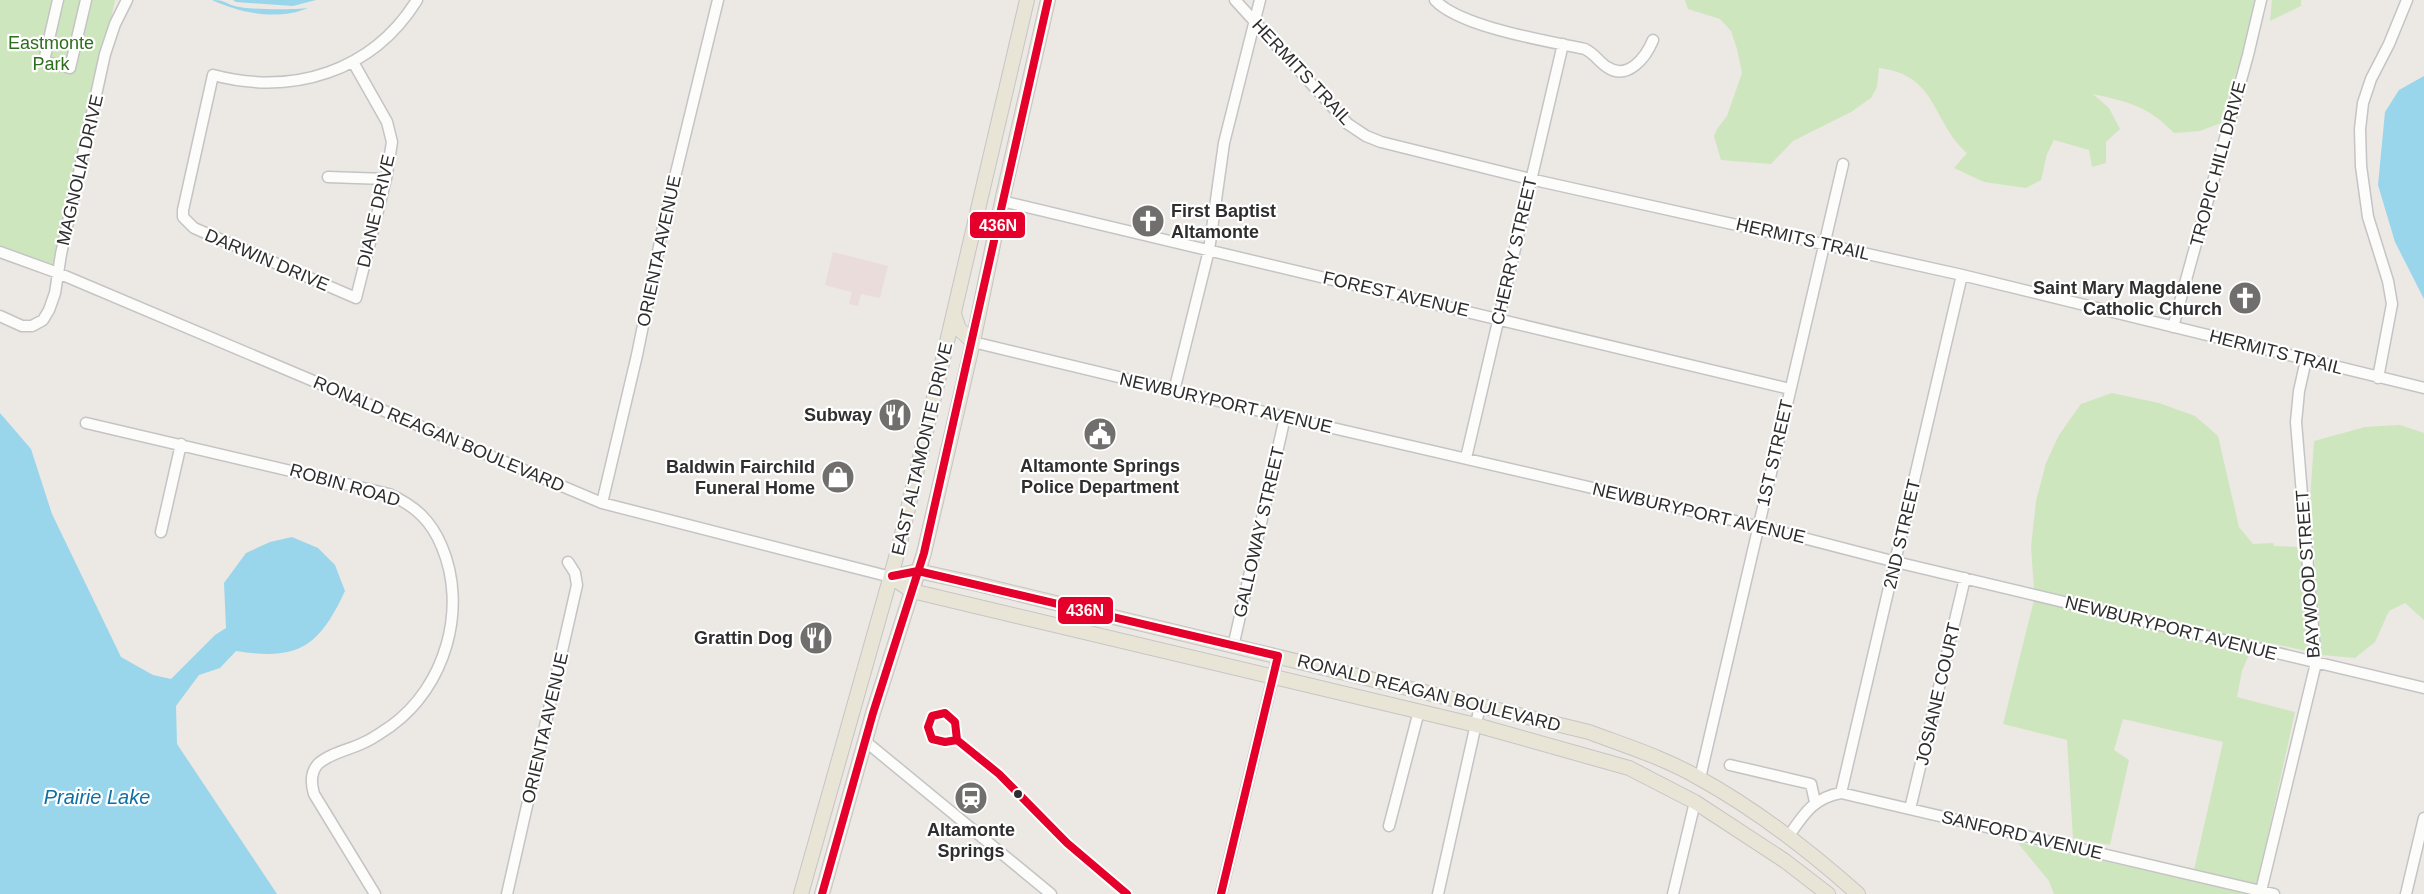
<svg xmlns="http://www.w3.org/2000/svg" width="2424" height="894" font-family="Arial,sans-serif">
  <rect width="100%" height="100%" fill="#ece8e4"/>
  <!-- medical -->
  <path fill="#e9dcdb" d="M833 252 888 266 880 298 861 294 858 306 849 304 852 292 825 285Z"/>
  <!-- green -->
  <path fill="#cee6be" d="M0 0H115L58 273 0 256Z
    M1685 0H2254C2249 44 2231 81 2221 123L2200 131 2174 133C2148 106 2129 102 2093 94L2109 108 2120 129 2106 142V163L2092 167 2089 150 2054 140 2047 154 2041 180 2026 188 1984 182 1954 168 1967 153C1931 121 1938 75 1879 68L1877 87 1871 98 1851 112 1793 141 1771 164 1721 160 1714 136 1717 129 1727 116 1742 73 1737 49 1731 31 1720 19 1688 9Z
    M2272 0H2301V6L2270 21Z
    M2112 393 2159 403 2195 416 2218 436 2239 527 2253 544 2273 543 2274 546 2301 547 2310 652 2270 643 2260 645 2034 590 2031 547 2036 501 2046 463 2059 435 2081 404Z
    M2400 425 2424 433V620L2405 603 2389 611 2375 642 2355 658 2321 655 2310 501 2314 441 2365 427Z
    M2034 600 2250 652 2242 671 2237 697 2295 712 2257 885 2194 870 2223 742 2123 719 2114 750 2129 760 2110 845 2073 838 2067 740 2003 724Z
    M2017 842 2252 894H2054L2049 881Z"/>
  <!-- water -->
  <path fill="#99d6ec" d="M212 0C225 0 224 3 235 6 249 10 293 10 308 8 278 21 240 13 212 0Z
    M233 0H316L293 6 236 2Z
    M2424 76V299L2395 242 2378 185 2385 112 2399 90Z
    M0 413 31 449 52 514 121 657 153 675 171 679 215 635 226 628 224 583 246 553 270 542 292 537 318 548 335 565 345 591C319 647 298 661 236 651L220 668 199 675 176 706 177 744 277 894H0Z"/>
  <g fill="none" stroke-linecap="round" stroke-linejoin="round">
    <!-- minor casing -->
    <g stroke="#c5c4c5" stroke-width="13">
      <path id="minor" d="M58 0 44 61 70 68 86 0
        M1235 0 1348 124 1366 136 1381 142 1530 179 1962 275 2424 388
        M1435 0C1460 27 1547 41 1585 49 1595 54 1599 62 1607 67 1628 81 1646 57 1653 40
        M353 62 387 122 392 142 386 179 356 298 194 228 183 217V210L213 75C293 96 372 72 417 0
        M328 177 386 179
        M1002 201 1790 389
        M0 252 58 273 602 503 891 577
        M0 316 22 326H32L43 320 49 310 55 293 61 254 105 54 115 24 127 0
        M2173 327 2248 55 2261 0
        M973 342 1285 417 1757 526 1896 562 2424 688
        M2378 378 2392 304 2388 281 2368 217 2361 166 2360 129 2363 103 2371 79 2389 44 2407 0
        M1174 391 1209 250 1224 143 1260 0
        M86 423 389 494C415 506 431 520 442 547 468 609 445 687 391 726 382 732 373 739 363 743 349 750 330 753 318 764 310 773 311 784 314 794L375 894
        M1466 458 1563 44
        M602 503 637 355 664 222 718 0
        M161 532 181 444
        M1233 647 1285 417
        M865 741 1051 894
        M1730 765 1811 784 1815 802
        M1700 778 1843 164
        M1841 793 1962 275
        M1910 809 1965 578
        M1389 826 1419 711
        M1788 837C1804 814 1813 798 1841 793L2274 894
        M2261 891 2316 663 2296 422 2299 391 2306 360
        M507 894 577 585 575 573 568 562
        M1221 894 1278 656
        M1438 894 1480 706
        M1673 894 1695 802
        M2406 894 2424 818"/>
    </g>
    <!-- major casing -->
    <g stroke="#c6c5c4" stroke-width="16">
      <path id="major" d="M954 314 959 329 973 342
        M891 577 918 571 973 583 1589 732C1626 746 1665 758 1699 778 1755 809 1811 852 1858 894
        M891 577 912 591 1476 725 1629 768 1695 802 1785 861 1828 894
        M801 894 899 547 1027 0
        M822 894 873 713 924 553 973 342 1002 201 1048 0"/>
    </g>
    <!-- minor -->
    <use href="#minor" stroke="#fcfcfb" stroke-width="10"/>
    <!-- major -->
    <use href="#major" stroke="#e8e4d6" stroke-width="14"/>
    <!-- bus-1 casing -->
    <g stroke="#fff" stroke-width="12">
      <path id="bus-1" d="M892 576 918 571 1278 656
        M945 713 955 722 957 740 945 742 932 739 928 727 932 716Z
        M957 740 999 774 1067 843 1127 894
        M822 894 873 713 924 553 1048 0
        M1221 894 1278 656"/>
    </g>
    <!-- bus-1 -->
    <use href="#bus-1" stroke="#e4002b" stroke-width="8"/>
  </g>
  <!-- icons -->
  <defs>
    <g id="church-disc" transform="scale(1.725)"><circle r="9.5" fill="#706f6e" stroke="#fff"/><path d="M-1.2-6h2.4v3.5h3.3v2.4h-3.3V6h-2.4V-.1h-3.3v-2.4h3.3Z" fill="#fff"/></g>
    <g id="restaurant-disc" transform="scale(1.725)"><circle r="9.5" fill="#706f6e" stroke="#fff"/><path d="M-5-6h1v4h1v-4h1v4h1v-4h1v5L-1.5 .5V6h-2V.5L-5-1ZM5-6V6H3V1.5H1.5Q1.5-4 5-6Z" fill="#fff"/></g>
    <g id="civic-disc" transform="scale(1.725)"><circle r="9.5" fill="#706f6e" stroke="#fff"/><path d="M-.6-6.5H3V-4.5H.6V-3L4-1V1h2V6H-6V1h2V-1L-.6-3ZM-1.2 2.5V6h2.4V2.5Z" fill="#fff"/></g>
    <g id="shop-disc" transform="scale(1.725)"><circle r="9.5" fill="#706f6e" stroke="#fff"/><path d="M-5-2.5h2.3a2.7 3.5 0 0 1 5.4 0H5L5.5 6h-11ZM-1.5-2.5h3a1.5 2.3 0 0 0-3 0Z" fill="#fff"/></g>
    <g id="station-disc" transform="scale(1.725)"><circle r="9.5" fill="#706f6e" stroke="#fff"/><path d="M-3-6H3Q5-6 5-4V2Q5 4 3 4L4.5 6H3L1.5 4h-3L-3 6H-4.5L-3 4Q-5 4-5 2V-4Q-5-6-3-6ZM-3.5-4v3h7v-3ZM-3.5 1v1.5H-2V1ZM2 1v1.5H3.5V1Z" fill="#fff"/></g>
  </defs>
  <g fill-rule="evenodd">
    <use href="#church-disc" x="1148" y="221"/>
    <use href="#church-disc" x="2245" y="298"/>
    <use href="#restaurant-disc" x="895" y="415"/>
    <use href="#civic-disc" x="1100" y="434"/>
    <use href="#shop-disc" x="838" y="477"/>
    <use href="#restaurant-disc" x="816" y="638"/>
    <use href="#station-disc" x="971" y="798"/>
  </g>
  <!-- markers -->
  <circle fill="#2e2e2e" stroke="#fff" stroke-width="2" cx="1018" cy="794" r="5"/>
  <g text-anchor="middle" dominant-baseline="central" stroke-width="4.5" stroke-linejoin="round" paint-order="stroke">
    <!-- park labels -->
    <g font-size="18" fill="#2c6e1b" stroke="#fff">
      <text x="51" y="43">Eastmonte<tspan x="51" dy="21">Park</tspan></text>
    </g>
    <!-- street labels -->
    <g font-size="18" fill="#2e2e2e" stroke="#fff">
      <text transform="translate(1302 72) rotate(47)">HERMITS TRAIL</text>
      <text transform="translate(2218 164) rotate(-75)">TROPIC HILL DRIVE</text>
      <text transform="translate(80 170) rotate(-77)">MAGNOLIA DRIVE</text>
      <text transform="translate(376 211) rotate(-77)">DIANE DRIVE</text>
      <text transform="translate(1803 239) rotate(13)">HERMITS TRAIL</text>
      <text transform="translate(659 251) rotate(-78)">ORIENTA AVENUE</text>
      <text transform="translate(1514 251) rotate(-77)">CHERRY STREET</text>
      <text transform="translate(267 260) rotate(23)">DARWIN DRIVE</text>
      <text transform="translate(1396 294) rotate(13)">FOREST AVENUE</text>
      <text transform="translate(2276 352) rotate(14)">HERMITS TRAIL</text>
      <text transform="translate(1226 403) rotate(13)">NEWBURYPORT AVENUE</text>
      <text transform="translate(439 434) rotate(23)">RONALD REAGAN BOULEVARD</text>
      <text transform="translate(922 449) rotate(-77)">EAST ALTAMONTE DRIVE</text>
      <text transform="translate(1775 453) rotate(-77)">1ST STREET</text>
      <text transform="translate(345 485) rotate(16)">ROBIN ROAD</text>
      <text transform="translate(1699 513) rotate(13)">NEWBURYPORT AVENUE</text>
      <text transform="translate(1259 532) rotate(-77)">GALLOWAY STREET</text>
      <text transform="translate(1902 534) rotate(-77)">2ND STREET</text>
      <text transform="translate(2308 574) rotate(-94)">BAYWOOD STREET</text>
      <text transform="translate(2171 628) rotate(14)">NEWBURYPORT AVENUE</text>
      <text transform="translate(1429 693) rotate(14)">RONALD REAGAN BOULEVARD</text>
      <text transform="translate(1938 694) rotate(-77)">JOSIANE COURT</text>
      <text transform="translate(545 728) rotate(-77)">ORIENTA AVENUE</text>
      <text transform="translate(2022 835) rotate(13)">SANFORD AVENUE</text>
    </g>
    <!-- poi labels -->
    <g font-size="18" font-weight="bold" fill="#2e2e2e" stroke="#fff" text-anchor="end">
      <text x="1171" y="211" text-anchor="start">First Baptist<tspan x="1171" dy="21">Altamonte</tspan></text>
      <text x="2222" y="288">Saint Mary Magdalene<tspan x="2222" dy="21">Catholic Church</tspan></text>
      <text x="872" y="415">Subway</text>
      <text x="1100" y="466" text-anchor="middle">Altamonte Springs<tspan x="1100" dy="21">Police Department</tspan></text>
      <text x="815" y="467">Baldwin Fairchild<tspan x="815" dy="21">Funeral Home</tspan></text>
      <text x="793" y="638">Grattin Dog</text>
      <text x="971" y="830" text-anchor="middle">Altamonte<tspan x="971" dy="21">Springs</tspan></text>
    </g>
    <!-- water labels -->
    <g font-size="20" font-style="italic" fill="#0d6fa3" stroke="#fff">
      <text x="97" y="797">Prairie Lake</text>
    </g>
  </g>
  <g stroke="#fff" stroke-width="2">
    <rect x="969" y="211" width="57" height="28" rx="6" fill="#e4002b"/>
    <rect x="1057" y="596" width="57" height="29" rx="6" fill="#e4002b"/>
  </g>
  <g font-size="16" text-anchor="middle" font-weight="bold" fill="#fff">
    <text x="998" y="231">436N</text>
    <text x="1085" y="616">436N</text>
  </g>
</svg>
